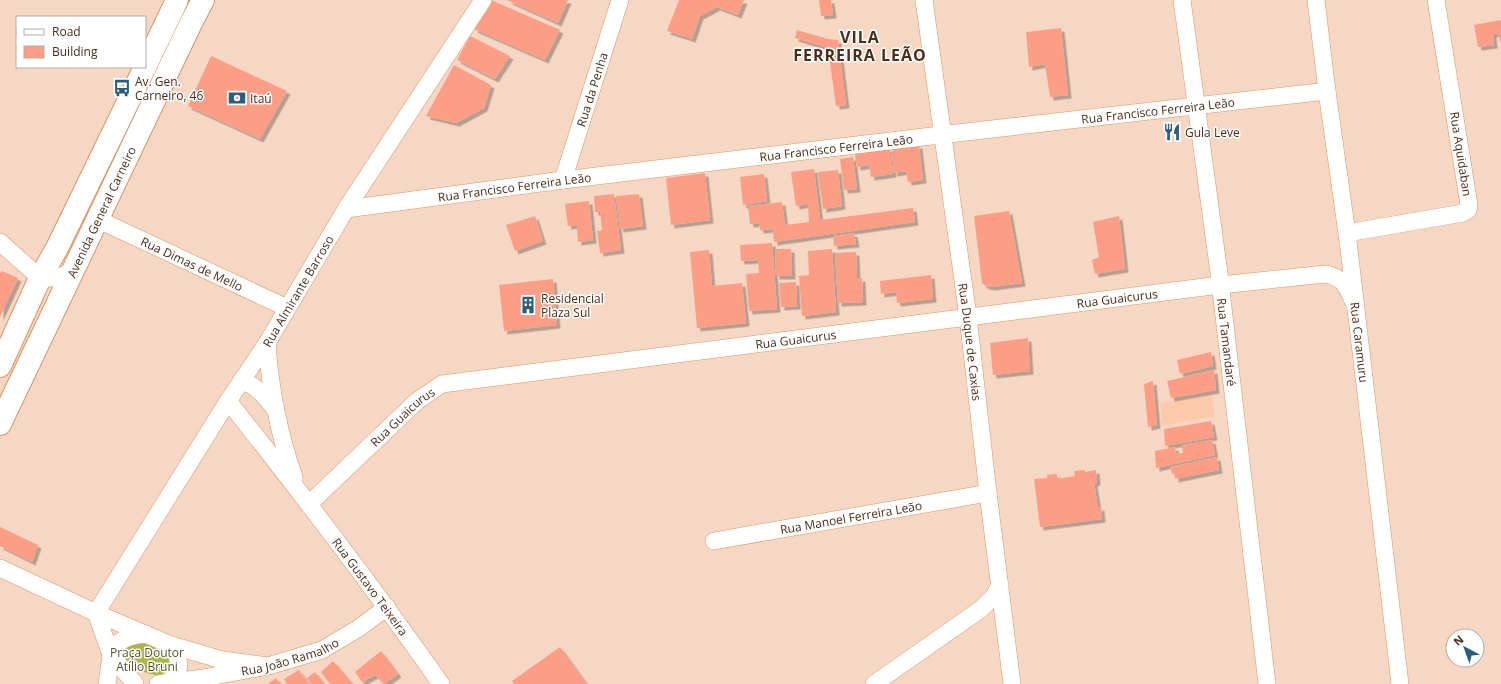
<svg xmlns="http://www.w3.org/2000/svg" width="1501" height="684" font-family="'Open Sans',sans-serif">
  <defs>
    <filter id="shadow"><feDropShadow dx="3.5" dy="3.5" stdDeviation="0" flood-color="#0004"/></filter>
  </defs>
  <rect width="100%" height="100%" fill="#f6d7c3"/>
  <!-- built -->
  <path fill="#fccaaa" d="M1211 394 1215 416 1162 426 1160 403Z"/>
  <!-- park -->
  <path fill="#abb643" d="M137 642C152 646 163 647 170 662L167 671C165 672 161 675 158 675 148 675 125 666 123 654 123 652 124 649 124 647Z"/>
  <!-- building -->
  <path fill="#fc9d86" filter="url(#shadow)" d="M491 0 560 30 545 60 474 29Z
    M507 0H568L558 23Z
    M679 0H744L738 15 717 7 700 16 692 39 667 31Z
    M819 0H831L833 15 821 16Z
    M1501 20V43L1498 33 1493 34 1494 45 1478 47 1474 25Z
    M1061 28 1068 95 1050 97 1045 64 1029 67 1026 32Z
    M797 30 828 39 838 40 846 105 836 106 829 55 826 54 825 47 795 38Z
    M470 36 510 56 495 79 457 60Z
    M211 56 287 91 260 139 188 106Z
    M454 65 491 85 484 108 456 123 426 116Z
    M919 145 923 180 908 182 906 171 894 173 892 149Z
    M890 148 893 174 871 177 869 165 857 167 855 154Z
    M853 157 857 189 844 190 840 159Z
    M814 169 820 220 913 208 915 222 774 242 773 229 760 230 759 223 750 224 748 206 782 202 785 225 809 222 808 204 796 206 791 172Z
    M838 170 842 206 823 209 818 172Z
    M705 173 710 220 671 225 666 178Z
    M764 174 767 201 743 205 740 177Z
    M614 194 621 250 600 253 597 231 602 230 600 212H595L594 196Z
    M639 194 643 226 620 229 616 196Z
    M589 201 593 240 578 242 577 225 568 226 565 204Z
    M1009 211 1022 283 992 287 986 286 982 283 974 216Z
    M535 216 543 241 515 251 506 225Z
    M1119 216 1125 269 1095 274 1092 260 1099 257 1093 222Z
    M854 233 856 244 834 246 833 236Z
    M772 243 777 309 749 311 746 274 759 273 758 260 741 261 740 245Z
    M775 249H791L792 276H776Z
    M832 249 836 312 802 316 799 276 809 275 808 251Z
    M709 250 712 286 742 283 746 323 697 328 690 252Z
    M856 252 857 279 862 278 863 302 838 303 835 253Z
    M2 271 18 278 0 317V273Z
    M931 275 933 299 897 303 896 292 881 294 880 281Z
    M553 279 557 325 504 331 499 285Z
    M796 282 797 306 781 307 779 283Z
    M1028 338 1030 371 993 375 990 343Z
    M1211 352 1213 366 1180 374 1177 360Z
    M1214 370 1216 390 1171 398 1167 381Z
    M1153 381 1157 425 1148 427 1144 384Z
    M1211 421 1214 437 1165 446 1164 429Z
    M1212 440 1215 455 1156 468 1155 451 1175 447 1176 454 1183 453 1182 445Z
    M1217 457 1219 470 1175 479V473L1172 474 1170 467Z
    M1085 470V472L1096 470 1097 482 1094 483 1098 508 1101 507 1102 519 1040 527 1034 479 1047 478V475L1057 474V479L1075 476 1074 471Z
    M0 527 38 545 32 562 0 546Z
    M560 647 587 684H514L512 681Z
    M381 651 398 674 384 684 375 675 362 682 355 672Z
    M333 661 353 684H330L321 672Z
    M299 670 309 684H287L284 679Z
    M315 672 324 684H311L307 678Z
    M276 678 281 684H268Z"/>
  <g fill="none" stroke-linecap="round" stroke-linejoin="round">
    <!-- minor casing -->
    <g stroke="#dd9463" stroke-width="18">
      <g id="minor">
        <path id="s1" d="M924 0 968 317 988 493 1012 684"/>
        <path id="s2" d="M1182 0 1219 273 1267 684"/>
        <path id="s3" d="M1316 0 1327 91 1348 241 1400 684"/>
        <path id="s4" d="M563 180 620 0"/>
        <path id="s5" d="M346 209 563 180 957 133 1327 91"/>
        <path id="s6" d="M97 219 287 308"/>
        <path d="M1347 233 1463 213 1468 210 1469 205 1436 0"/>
        <path d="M0 242 40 278C53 279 65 278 74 268"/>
        <path d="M267 343C270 389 279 434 294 477"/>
        <path d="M241 381C257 385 265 397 275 409"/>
        <path id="s7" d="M228 401C302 494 373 587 441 684"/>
        <path id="s8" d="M309 504 417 401 442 384 1220 285 1326 274C1344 278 1347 287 1354 303"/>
        <path id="s9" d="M714 541 988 493"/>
        <path d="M0 568 96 613 171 645 222 660 268 666"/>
        <path id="s10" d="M96 613 228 401 267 343 346 209 483 0"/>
        <path d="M96 613 111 655 135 684"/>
        <path d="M168 683C183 669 181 662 171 645"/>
        <path d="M107 684C112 652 108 638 146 634"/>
        <path id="s11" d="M158 684 203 678 268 666 322 650 359 628 387 607"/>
        <path d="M874 684 981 609 994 596 1000 585"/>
      </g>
    </g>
    <!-- primary casing -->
    <g stroke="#dd9463" stroke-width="24">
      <g id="primary">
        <path d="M145 67 177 0"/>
        <path d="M0 366 40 278 57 248 145 67"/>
        <path id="s12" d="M0 424 191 23 203 0"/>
      </g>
    </g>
    <!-- minor -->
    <use href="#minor" stroke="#fff" stroke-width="17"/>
    <!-- primary -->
    <use href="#primary" stroke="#fff" stroke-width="22"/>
  </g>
  <!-- icons -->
  <defs>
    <g id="bus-bare" transform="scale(1.38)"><path d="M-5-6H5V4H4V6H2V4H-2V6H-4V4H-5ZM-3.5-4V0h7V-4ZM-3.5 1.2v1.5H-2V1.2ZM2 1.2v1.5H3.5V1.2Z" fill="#2a5f7b" stroke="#fff" stroke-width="2.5" paint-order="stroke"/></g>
    <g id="bank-bare" transform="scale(1.38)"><path d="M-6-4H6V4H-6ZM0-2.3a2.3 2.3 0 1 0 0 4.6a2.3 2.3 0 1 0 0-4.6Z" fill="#2a5f7b" stroke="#fff" stroke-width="2.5" paint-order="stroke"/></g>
    <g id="restaurant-bare" transform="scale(1.38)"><path d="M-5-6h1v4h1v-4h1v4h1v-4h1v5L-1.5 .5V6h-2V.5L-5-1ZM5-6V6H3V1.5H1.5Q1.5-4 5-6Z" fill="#2a5f7b" stroke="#fff" stroke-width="2.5" paint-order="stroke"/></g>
    <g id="building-bare" transform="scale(1.38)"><path d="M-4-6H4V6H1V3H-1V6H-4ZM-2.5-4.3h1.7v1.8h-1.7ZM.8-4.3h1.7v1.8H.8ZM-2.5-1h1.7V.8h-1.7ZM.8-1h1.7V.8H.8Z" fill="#2a5f7b" stroke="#fff" stroke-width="2.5" paint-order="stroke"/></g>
  </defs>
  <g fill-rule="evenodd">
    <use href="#bus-bare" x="122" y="88"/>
    <use href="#bank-bare" x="237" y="98"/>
    <use href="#restaurant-bare" x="1172" y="132"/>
    <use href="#building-bare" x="528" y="305"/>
  </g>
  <g text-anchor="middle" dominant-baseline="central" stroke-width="3" stroke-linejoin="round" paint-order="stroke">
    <!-- poi labels -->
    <g font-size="12" fill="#4b2d19" stroke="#fff" text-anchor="start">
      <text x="135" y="81">Av. Gen.<tspan x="135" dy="14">Carneiro, 46</tspan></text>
      <text x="250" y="98">Itaú</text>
      <text x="1185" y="132">Gula Leve</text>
      <text x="541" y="298">Residencial<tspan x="541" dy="14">Plaza Sul</tspan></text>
    </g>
    <!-- street labels -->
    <g font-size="12" fill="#4b2d19" stroke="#fff">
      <text stroke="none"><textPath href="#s4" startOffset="95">Rua da Penha</textPath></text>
      <text stroke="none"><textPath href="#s5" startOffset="818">Rua Francisco Ferreira Leão</textPath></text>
      <text stroke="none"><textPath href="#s5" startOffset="494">Rua Francisco Ferreira Leão</textPath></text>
      <text transform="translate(1461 154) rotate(81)">Rua Aquidaban</text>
      <text stroke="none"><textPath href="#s5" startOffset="170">Rua Francisco Ferreira Leão</textPath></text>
      <text stroke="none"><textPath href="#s12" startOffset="235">Avenida General Carneiro</textPath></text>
      <text stroke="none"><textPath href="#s6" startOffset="105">Rua Dimas de Mello</textPath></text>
      <text stroke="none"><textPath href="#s10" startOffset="380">Rua Almirante Barroso</textPath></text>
      <text stroke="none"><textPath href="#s8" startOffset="860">Rua Guaicurus</textPath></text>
      <text stroke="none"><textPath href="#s8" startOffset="536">Rua Guaicurus</textPath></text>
      <text stroke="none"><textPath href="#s1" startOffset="345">Rua Duque de Caxias</textPath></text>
      <text stroke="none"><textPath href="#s2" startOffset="345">Rua Tamandaré</textPath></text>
      <text stroke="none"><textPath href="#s3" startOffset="345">Rua Caramuru</textPath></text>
      <text stroke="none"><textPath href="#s8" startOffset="128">Rua Guaicurus</textPath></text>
      <text stroke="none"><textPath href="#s9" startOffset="139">Rua Manoel Ferreira Leão</textPath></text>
      <text stroke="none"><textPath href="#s7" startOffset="234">Rua Gustavo Teixeira</textPath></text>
      <text stroke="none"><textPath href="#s11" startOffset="135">Rua João Ramalho</textPath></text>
    </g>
    <!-- park labels -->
    <g font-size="12" fill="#535827" stroke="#fff">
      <text x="147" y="652">Praça Doutor<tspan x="147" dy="14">Atílio Bruni</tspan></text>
    </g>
    <!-- district labels -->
    <g font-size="16" font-weight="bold" letter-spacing="1" fill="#4b2d19" stroke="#fff">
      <text x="860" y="37">VILA<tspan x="860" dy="18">FERREIRA LEÃO</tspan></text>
    </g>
  </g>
  <!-- legend -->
  <rect x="16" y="16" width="130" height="52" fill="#ffffff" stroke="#b7aba3"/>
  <rect x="24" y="29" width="20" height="6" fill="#ffffff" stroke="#b7aba3"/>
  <text x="52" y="36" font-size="12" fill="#4b2d19">Road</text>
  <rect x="24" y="46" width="20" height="12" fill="#fc9d86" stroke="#b7aba3"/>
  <text x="52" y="56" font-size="12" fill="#4b2d19">Building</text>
  <!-- north arrow -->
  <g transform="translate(1465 648) rotate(319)"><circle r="19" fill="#ffffff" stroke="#b7aba3"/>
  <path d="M0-3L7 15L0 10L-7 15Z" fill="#2a5f7b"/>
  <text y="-6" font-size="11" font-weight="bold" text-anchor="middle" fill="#4b2d19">N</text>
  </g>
</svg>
